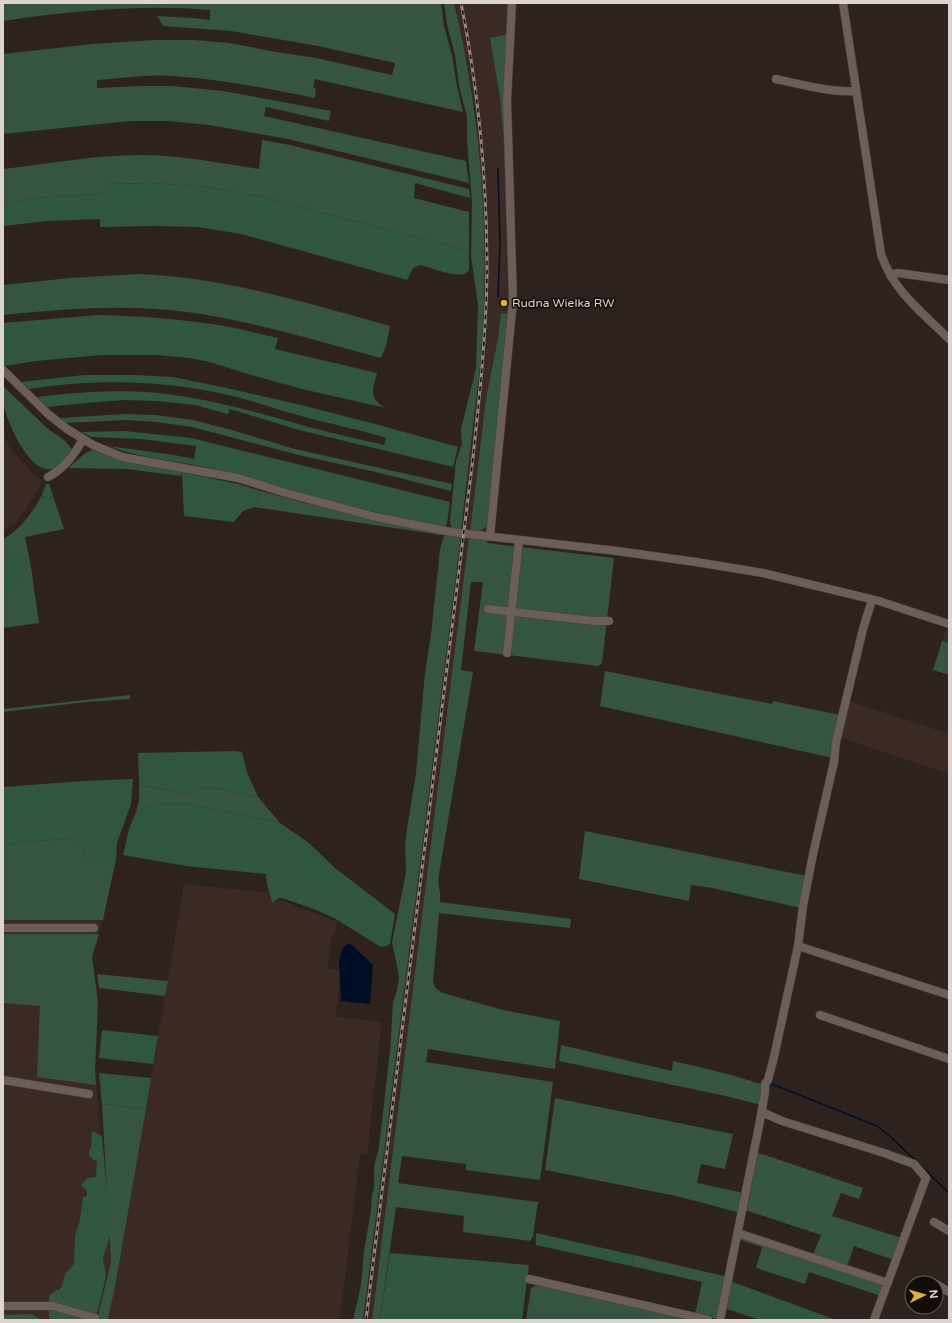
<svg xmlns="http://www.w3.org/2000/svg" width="952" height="1323" font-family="'Varela Round',sans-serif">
  <rect width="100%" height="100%" fill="#2e221e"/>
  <!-- built -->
  <path fill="#3b2923" d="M454 3H509L508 34 490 38 500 98 503 134H505L509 314 501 313 498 338 486 398 449 707 372 1320H363L461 531 481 358 484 269V231L481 177 476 117 468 70Z
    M3 433 8 444 13 452 34 475 43 481 24 512 13 525 3 532Z
    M946 630 949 631V643L942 641Z
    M849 701 949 734V774L840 737Z
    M184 884 269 893 272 903H274L278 901H283L337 922 334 935H332L327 969 340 970 336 1017 382 1022 367 1154H360L340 1320H108L116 1281Z
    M81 919 103 920 92 957 98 1002 95 1070 111 1262 97 1320H3V920Z"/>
  <!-- green -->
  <path fill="#355441" d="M3 3H441L444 26 452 55 457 87 463 112 315 79 313 87 316 89 315 98C269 89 221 79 173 76 148 74 122 78 97 80V88L140 86H173L223 91 331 111 329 121 266 107 264 116 466 161 469 183 288 139 209 125 168 121H130L3 134V54L92 44 154 40H194L230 43 276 52 316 58 392 75 395 63 318 46 231 31 163 26 157 16 193 18 210 20V10C143 4 70 11 3 21Z
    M444 3H454C482 119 490 238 481 357 479 380 475 403 473 426 469 461 465 496 461 531L451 528 450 520 456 461 462 444 461 429 476 368 478 305 471 257 472 202 467 140V117L459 86 455 55 447 25Z
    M508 34 505 134H503L500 98 490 38Z
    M262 140 290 145 469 189 470 198 415 183 414 198 469 212V251L263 197 209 187 151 183 109 184V193L50 197 3 203V169C48 164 94 155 140 155 180 155 220 163 259 169Z
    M138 274C224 277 307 303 390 326L386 346 381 358C317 341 253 321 187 312 126 304 64 309 3 315V285L70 278Z
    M501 313 509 314 489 523C484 531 479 532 470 532L486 398 498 338Z
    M3 386 48 429 64 440 71 448 72 454C67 457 57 468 52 469 29 474 5 419 3 401 2 396 3 391 3 386Z
    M125 414 156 415 193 420 232 430 295 449 452 484 451 491 380 473 299 455 192 427 156 422 126 420 66 423 60 418Z
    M93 450 128 462 182 472 181 476 127 469 68 468C75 463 85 451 93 450Z
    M261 491 317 506 442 533 441 535 254 507Z
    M53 496 64 529 25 537 31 567 39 623 3 628V539C20 530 32 513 41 497L50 499Z
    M445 534 461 535 363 1320H353L361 1285 364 1251 371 1210 372 1195 374 1188V1166L379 1147 390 1051 393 1002 397 991 399 976 392 942 406 873 405 845 407 829 416 773 425 673 431 634 440 550 443 538Z
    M469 536 488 539 487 543 614 558 602 663 598 666 474 651 483 582H471L461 670 473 672 438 880 440 893V902L571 919 570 928 439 913 433 981C435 988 437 990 443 993L503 1010 560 1021 555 1069 428 1049 426 1062 553 1082 540 1180 466 1170V1164L402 1156 398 1183 538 1202 533 1236 530 1241 463 1232 464 1216 396 1207 380 1320H372Z
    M942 641 949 643V675L933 670Z
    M605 671 772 704 773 701 840 715 833 758 600 706Z
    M130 695V699L86 702 3 712V709Z
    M139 785 185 793 211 787 258 797 280 823 184 803 153 805 136 812 139 801Z
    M585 831 807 876 801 908 712 888 691 885 689 901 579 879Z
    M77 838 88 859H116L103 920H3V846L23 842Z
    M3 934H99L92 957 98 1002 95 1070 96 1085 37 1077 40 1006 3 1003Z
    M97 974 168 981 165 996 99 988Z
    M561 1045 672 1071 673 1061C704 1068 734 1075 764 1085L762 1105 721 1095 559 1061Z
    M555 1098 733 1134 725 1169 701 1164 697 1183 744 1193 741 1213 676 1196 545 1170Z
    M102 1104 146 1109 116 1281 108 1320H97L111 1262Z
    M756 1152 863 1188 859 1199 841 1193 832 1216 902 1238 894 1260 854 1246 847 1267 813 1255 821 1235 745 1210Z
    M740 1235 884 1286 881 1296 809 1272 805 1284 756 1268 762 1247 738 1239Z
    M634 1255 728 1277 717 1319 695 1315 702 1282 631 1266Z
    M536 1285 697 1320H526L531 1288Z
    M56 1290H59L65 1300 81 1295H87L96 1306H99L94 1320H51L49 1316V1296Z
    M32 1314 41 1320H3V1315Z"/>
  <!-- forest -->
  <path fill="#30563f" d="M151 183 209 187 263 197 469 251V270C462 282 432 267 420 265L413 268 407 280 241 234 198 227 155 226 100 227V219L47 221 3 226V203L50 197 109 193V184Z
    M99 315C141 316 182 319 224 326 242 329 260 334 278 338L275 349 377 373C373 389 368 399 386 408L302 389 244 373 210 362 189 358 157 355H101L36 361 5 366 3 364V323Z
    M84 375H134L173 377 222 387 301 405 379 425 458 447 453 467 299 430 230 409 228 414 195 405 157 401 124 400 85 403 47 407 37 397C73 392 122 389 158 393 206 398 252 411 298 424 326 432 355 438 384 445L386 438C359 429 329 424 301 416 274 409 247 398 219 393 159 380 89 379 29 389L21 382Z
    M125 431 191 438 450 502 447 523 445 527H442C400 518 359 509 318 498 282 488 246 477 209 468 175 460 141 459 109 446L174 455 194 459 196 446 141 439 91 437 81 432Z
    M182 472 238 484 261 491 254 507 243 511 234 522 184 516Z
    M46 484H49L53 496 46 501 44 500 45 497H41Z
    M50 507 53 512 50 516 51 519H56L58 523 49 527 44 523 35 525 33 517 44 516 46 510Z
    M9 555 21 557 22 582 7 585V596L3 597V560L7 561Z
    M235 751 242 752 247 772 258 797 211 787 185 793 139 785 138 753Z
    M133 779 131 804 117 843 116 859H88L77 838 23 842 3 846V787L84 781Z
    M184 803 280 823 309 843 335 868 395 914 390 944 386 946 381 947 334 918 314 909 282 898H279L272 903 267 884 266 874 186 866 123 855 129 829 136 812 153 805Z
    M102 1030 158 1036 153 1064 99 1058Z
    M99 1073 151 1078 146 1109 102 1104Z
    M92 1131 102 1136 111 1233 103 1258 106 1276 99 1306 86 1304V1295H81L76 1305 65 1300 59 1290 62 1286 65 1274 74 1264 75 1235 80 1220 83 1197 87 1196V1191L81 1185 88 1178 96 1177 97 1162 89 1156V1151L91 1148Z
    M536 1233 634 1255 631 1266 536 1245Z
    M390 1253 529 1265 522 1320H380Z
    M730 1281 836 1320H760L724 1308Z"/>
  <!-- water -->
  <path fill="#000e25" d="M348 944H351L373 965 370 1004 341 1001 339 961 343 947Z"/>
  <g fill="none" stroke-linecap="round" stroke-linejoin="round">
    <!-- stream -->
    <path stroke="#000e25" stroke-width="1.5" d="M498 297 500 243 498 168
      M772 1084 877 1126 892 1138 916 1161
      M920 1165 949 1193"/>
    <!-- minor casing -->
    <g stroke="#4a3f3c" stroke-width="9">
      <path id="minor" d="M843 3 881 254C893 291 923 313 949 339
        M776 79C798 84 833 93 856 91
        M890 275 898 273 949 280
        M3 370 48 414 67 429 93 445 122 457 238 478 286 493 376 517 451 532 617 551 696 562 763 573 879 601 949 624
        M48 477C64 469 75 454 83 439
        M490 536 513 301 507 100 512 3
        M488 609 594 621H609
        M507 653 519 540
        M3 928H94
        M798 946 949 995
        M820 1015 949 1059
        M3 1080 89 1094
        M762 1112 782 1121 884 1153 914 1164 926 1178 874 1320
        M934 1222 949 1231
        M738 1233 888 1283
        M529 1279 708 1320
        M936 1284 949 1292
        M3 1306H53L95 1318
        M720 1320 760 1121 765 1092V1084L768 1080 774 1057 798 946 803 906 813 854 834 762 836 742 863 629 872 600"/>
    </g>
    <!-- minor -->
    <use href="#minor" stroke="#6b5d58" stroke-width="8"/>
    <!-- rail casing -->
    <g stroke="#938885" stroke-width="3">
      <path id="rail" d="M366 1320 472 466C479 402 486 338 487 273 487 183 479 92 461 3"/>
    </g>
    <!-- rail -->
    <use href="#rail" stroke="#120d0b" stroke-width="1.5" stroke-dasharray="4.5" stroke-linecap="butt"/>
  </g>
  <!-- markers -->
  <circle fill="#ddb133" stroke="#120d0b" stroke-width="1.5" cx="504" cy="303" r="4"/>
  <g text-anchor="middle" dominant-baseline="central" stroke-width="3" stroke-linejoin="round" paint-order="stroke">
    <!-- poi labels -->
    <g font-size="12" fill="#ddd4d1" stroke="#120d0b" text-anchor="start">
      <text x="512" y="303">Rudna Wielka RW</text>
    </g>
  </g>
  <!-- border -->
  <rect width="952" height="1323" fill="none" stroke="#ddd4d1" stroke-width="8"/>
  <!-- north arrow -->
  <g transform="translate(924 1295) rotate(85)"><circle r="19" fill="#120d0b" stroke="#635d5a"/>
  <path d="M0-3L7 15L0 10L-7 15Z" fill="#ddb133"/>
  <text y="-6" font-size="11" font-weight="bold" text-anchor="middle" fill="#ddd4d1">N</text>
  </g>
</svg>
